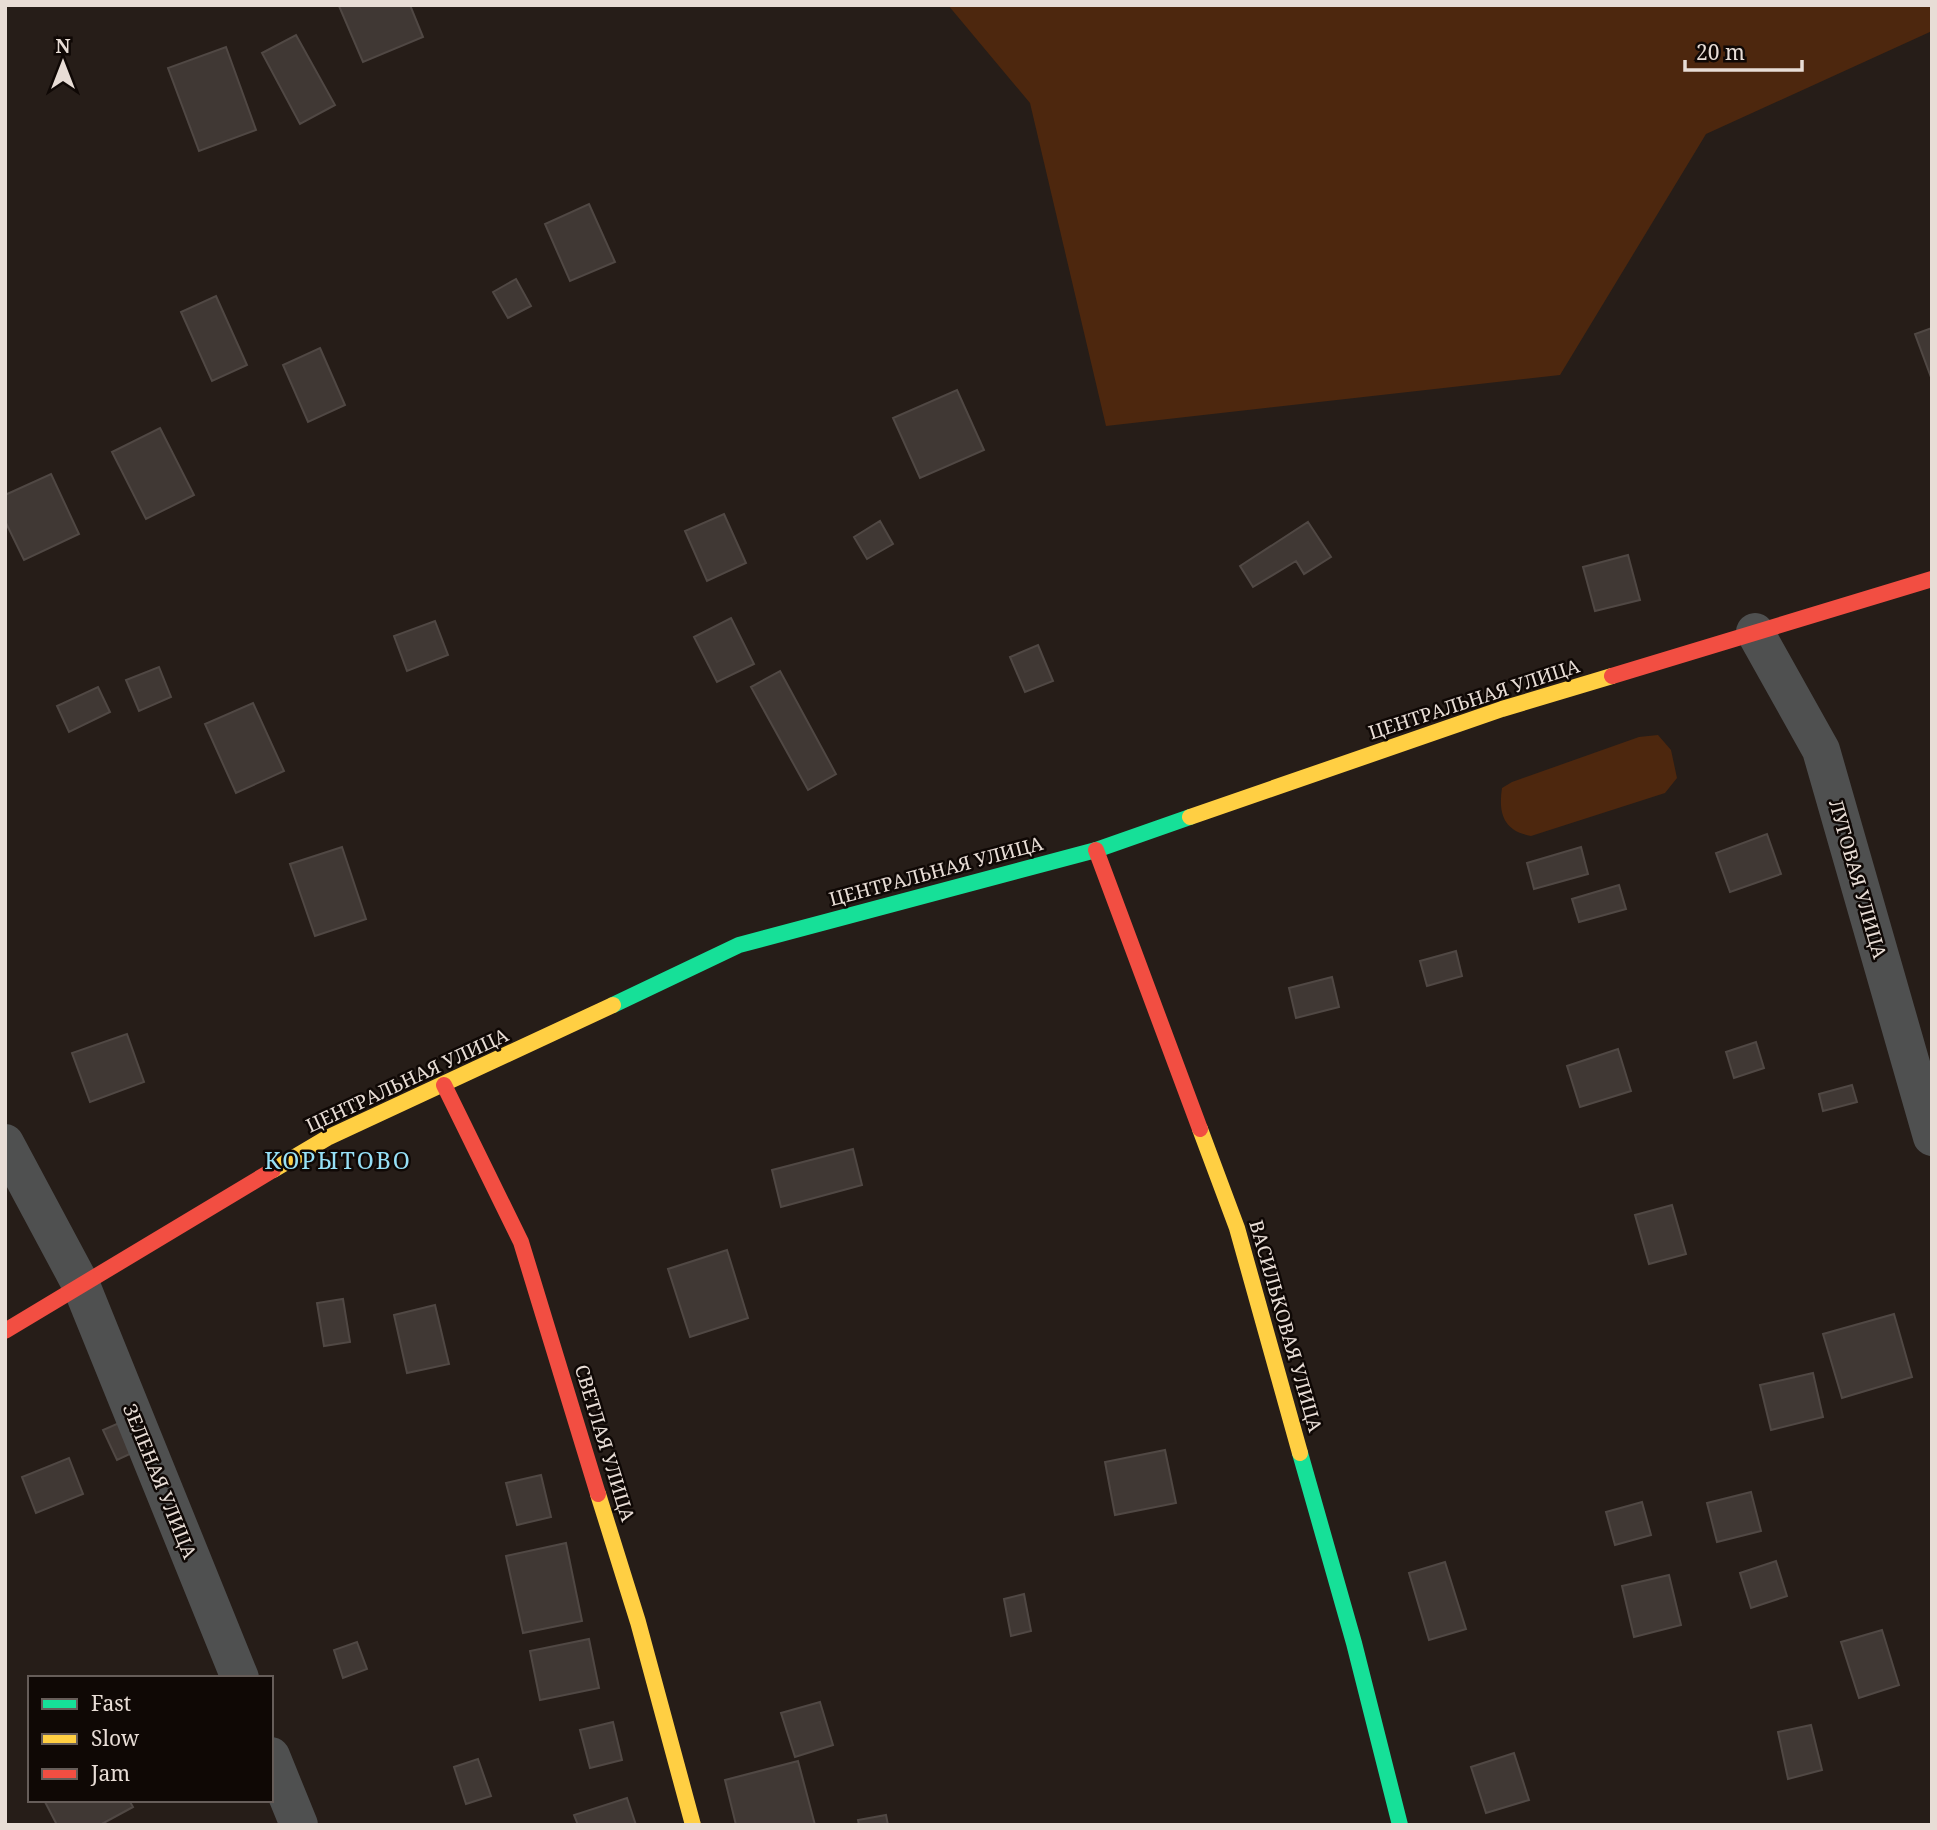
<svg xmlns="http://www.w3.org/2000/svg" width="1937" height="1830" font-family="'Noto Serif',serif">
  <rect width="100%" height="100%" fill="#261d18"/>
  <!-- green -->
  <path fill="#4d270e" d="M948 5H1932V31L1706 134 1560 375 1106 426 1030 103Z
    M1658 735 1671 750 1677 778 1665 793 1531 836C1504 831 1498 814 1502 788L1512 782 1639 737Z"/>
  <!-- building -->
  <path fill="#403834" stroke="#504844" stroke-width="2" d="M341 5H410L423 37 363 62 339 6Z
    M296 35 335 105 300 124 262 53Z
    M226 47 256 130 199 151 168 68Z
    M589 204 615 262 570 281 545 224Z
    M516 279 531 306 508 318 493 292Z
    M216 296 247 365 212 381 181 312Z
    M1932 328V380L1915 334Z
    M320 348 345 405 308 422 283 365Z
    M957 390 984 450 920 478 893 418Z
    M160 428 194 495 146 519 112 452Z
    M51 474 79 534 24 560 5 521V495Z
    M724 514 746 563 707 581 685 531Z
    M880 521 893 544 867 559 854 537Z
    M1308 522 1331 557 1304 574 1296 561 1253 587 1240 566Z
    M1628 555 1640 600 1595 611 1583 567Z
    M731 618 754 664 717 682 694 637Z
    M435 621 448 655 407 671 394 636Z
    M1038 645 1053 681 1025 692 1010 657Z
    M159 667 171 697 139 711 126 680Z
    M780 671 836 774 808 790 751 687Z
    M98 687 110 712 69 732 57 706Z
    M253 703 284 771 236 793 205 724Z
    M1767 834 1781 874 1730 892 1716 853Z
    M342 847 366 919 315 936 290 864Z
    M1581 847 1588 874 1534 889 1527 863Z
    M1619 885 1626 909 1579 922 1572 899Z
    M1456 951 1462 976 1427 986 1420 961Z
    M1332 977 1339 1007 1296 1018 1289 988Z
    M127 1034 144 1082 90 1102 72 1053Z
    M1756 1042 1764 1068 1734 1078 1726 1052Z
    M1618 1049 1631 1091 1580 1107 1567 1066Z
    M1852 1085 1857 1102 1823 1111 1819 1094Z
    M853 1149 862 1185 781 1207 772 1170Z
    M1672 1205 1686 1254 1649 1264 1635 1215Z
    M727 1250 748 1318 690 1337 668 1269Z
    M343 1299 350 1342 324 1346 317 1303Z
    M435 1305 449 1364 407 1373 394 1315Z
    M1894 1314 1912 1377 1842 1398 1823 1334Z
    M1813 1373 1823 1417 1771 1430 1760 1385Z
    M119 1423 132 1453 117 1460 103 1430Z
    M1165 1450 1176 1503 1115 1515 1105 1462Z
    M69 1458 83 1494 36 1513 22 1477Z
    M541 1475 551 1517 517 1525 506 1483Z
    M1751 1492 1761 1531 1717 1542 1707 1503Z
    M1642 1502 1651 1535 1615 1545 1606 1512Z
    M566 1543 582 1621 523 1633 506 1556Z
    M1776 1561 1787 1596 1751 1608 1740 1573Z
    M1445 1562 1466 1629 1429 1640 1409 1573Z
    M1669 1575 1681 1625 1634 1637 1622 1586Z
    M1024 1594 1031 1631 1011 1636 1004 1599Z
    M1882 1630 1899 1685 1859 1698 1841 1642Z
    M589 1639 599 1688 540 1700 530 1651Z
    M357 1642 367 1669 343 1678 334 1650Z
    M820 1702 833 1745 795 1757 781 1713Z
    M613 1722 622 1760 590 1768 580 1730Z
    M1811 1725 1822 1770 1788 1779 1778 1732Z
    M1514 1753 1529 1800 1486 1813 1471 1767Z
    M478 1759 491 1796 466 1804 454 1767Z
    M798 1761 815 1825H736L725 1780Z
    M627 1798 636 1825H578L574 1815Z
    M44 1800H129L133 1807 100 1825H57Z
    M886 1815 888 1825H859L858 1820Z"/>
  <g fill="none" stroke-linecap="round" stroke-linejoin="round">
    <!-- street -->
    <path stroke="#4f5050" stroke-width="38" d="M1755 632 1821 750 1932 1137
      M5 1143 81 1285 240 1678
      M271 1756 299 1825"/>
    <!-- fast -->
    <path stroke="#16e098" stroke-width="16" d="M613 1005 739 945 1096 850 1190 817
      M1300 1453 1354 1643 1400 1825"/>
    <!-- slow -->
    <path stroke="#ffcf43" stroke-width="16" d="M1190 817 1502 709 1612 676
      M1200 1129 1237 1228 1300 1453
      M273 1170 327 1138 613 1005
      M598 1494 638 1622 693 1825"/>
    <!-- jam -->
    <path stroke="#f24e42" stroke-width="16" d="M1612 676 1932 579
      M1096 850 1200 1129
      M444 1085 521 1242 598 1494
      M5 1331 273 1170"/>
  </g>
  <g text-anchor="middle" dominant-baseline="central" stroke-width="5" stroke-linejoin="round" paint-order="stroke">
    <!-- street labels -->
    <g font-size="19" fill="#e8ddd6" stroke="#0f0805">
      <text transform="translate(1474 699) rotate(-18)">ЦЕНТРАЛЬНАЯ УЛИЦА</text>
      <text transform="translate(936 871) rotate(-15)">ЦЕНТРАЛЬНАЯ УЛИЦА</text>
      <text transform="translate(1858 879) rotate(74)">ЛУГОВАЯ УЛИЦА</text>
      <text transform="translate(407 1080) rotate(-25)">ЦЕНТРАЛЬНАЯ УЛИЦА</text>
      <text transform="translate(1286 1326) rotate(74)">ВАСИЛЬКОВАЯ УЛИЦА</text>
      <text transform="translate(605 1443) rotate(73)">СВЕТЛАЯ УЛИЦА</text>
      <text transform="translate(160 1481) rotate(68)">ЗЕЛЕНАЯ УЛИЦА</text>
    </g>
    <!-- quarter labels -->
    <g font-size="23" letter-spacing="2" fill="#96e0f7" stroke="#0f0805">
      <text x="338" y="1160">КОРЫТОВО</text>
    </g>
  </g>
  <!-- border -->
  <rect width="1937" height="1830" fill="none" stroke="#e8ddd6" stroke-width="14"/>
  <!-- legend -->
  <rect x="28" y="1676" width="245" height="126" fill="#0f0805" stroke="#665d59" stroke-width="2"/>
  <rect x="42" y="1699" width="35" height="10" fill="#16e098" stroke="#665d59" stroke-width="2"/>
  <text x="91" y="1711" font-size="21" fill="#e8ddd6">Fast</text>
  <rect x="42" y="1734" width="35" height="10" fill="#ffcf43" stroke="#665d59" stroke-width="2"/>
  <text x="91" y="1746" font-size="21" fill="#e8ddd6">Slow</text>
  <rect x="42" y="1769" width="35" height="10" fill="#f24e42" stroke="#665d59" stroke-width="2"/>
  <text x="91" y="1781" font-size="21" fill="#e8ddd6">Jam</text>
  <!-- north arrow -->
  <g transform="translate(63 63)" stroke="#0f0805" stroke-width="5" paint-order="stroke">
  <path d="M0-5L12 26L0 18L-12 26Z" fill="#e8ddd6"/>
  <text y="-10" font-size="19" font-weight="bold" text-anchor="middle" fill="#e8ddd6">N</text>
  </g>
  <!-- scale -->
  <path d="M1685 60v10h117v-10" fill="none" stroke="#e8ddd6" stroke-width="3.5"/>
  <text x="1696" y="60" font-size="21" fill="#e8ddd6" stroke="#0f0805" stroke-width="5" paint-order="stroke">20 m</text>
</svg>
